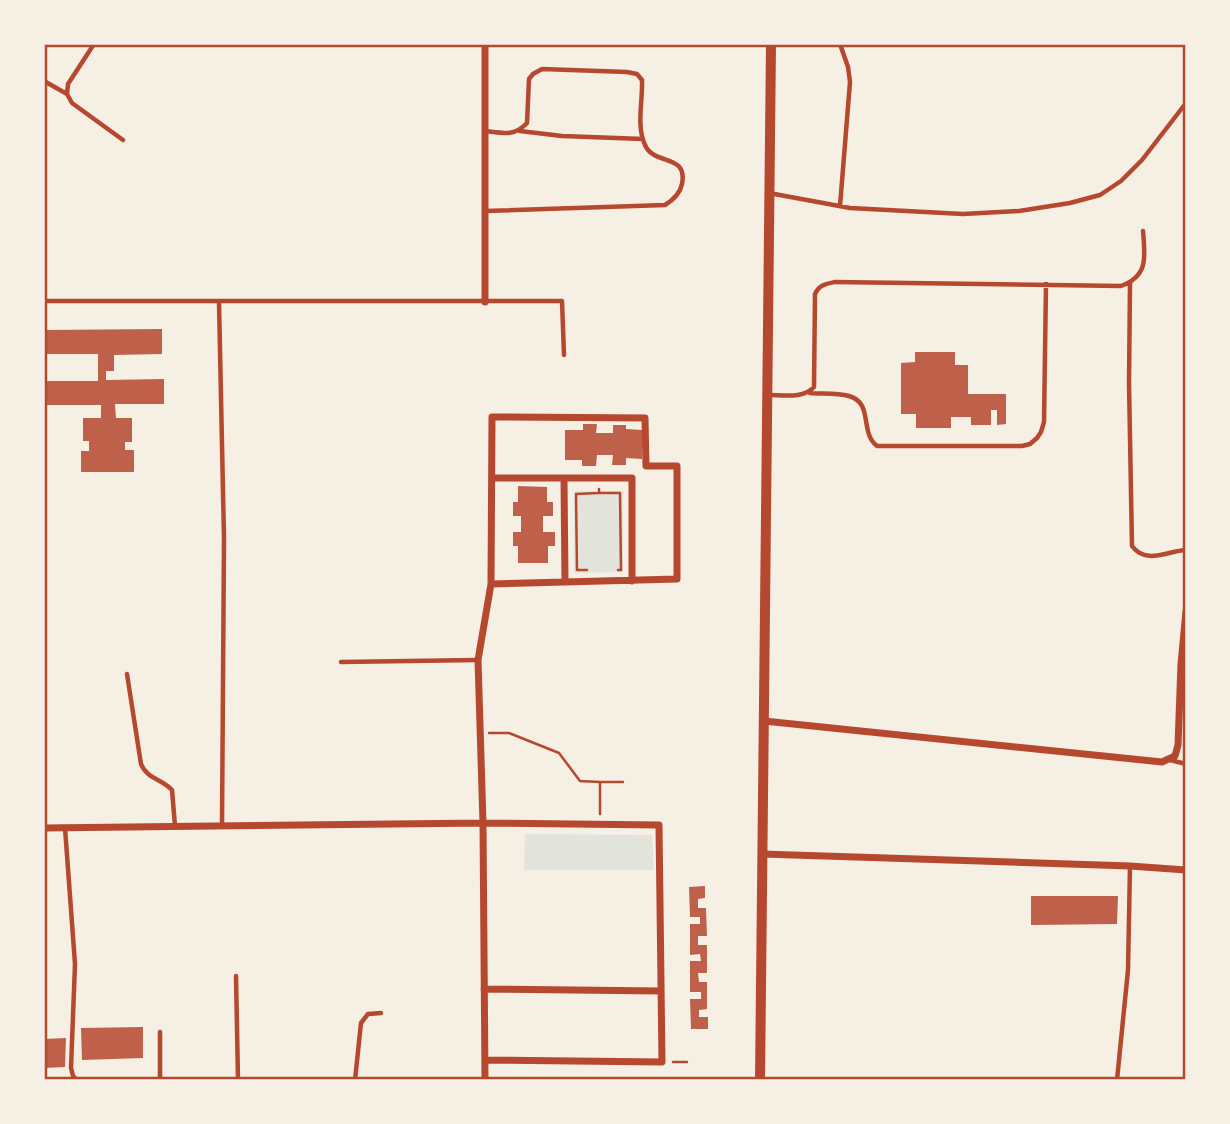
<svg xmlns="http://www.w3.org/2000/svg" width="1230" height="1124" font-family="'Times New Roman',serif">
  <rect width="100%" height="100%" fill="#f6efe4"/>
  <!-- green -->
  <path fill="#e2e4dc" d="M574 491H623V572L574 573Z
    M525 834 652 835 654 870H524Z"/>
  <!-- building -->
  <path fill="#bf614a" d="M162 329V354L114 355V371H106V380L164 379V404H115L116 418H132V442H125V450H134V472H81V451H89V441H83V418H101V405H44V381H98V354H44V330Z
    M915 352H955V365H968V394H1006V424L997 425V410H991V425H971V417H951V428H916V414H901V363L915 362Z
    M583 424H597L596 433H613V425H626V429L642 430V459L626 458V465H612L613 455H597L596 466H582V460H565V430H583Z
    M518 486 547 487V502H553V516H543V532H555V546H548V563H518V546H513V532H521V516H513V502H518Z
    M705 886V898L698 899V908H706L707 936H698V945H707V973H698L699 982H707V1009L699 1010V1017H708V1029H691L690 999H701V992H690V961H701L700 954 690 955V924H700V917H690L689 887Z
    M1031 896H1118L1117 924 1031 925Z
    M143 1027V1058L82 1060 81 1028Z
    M66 1038 65 1067 44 1068V1039Z"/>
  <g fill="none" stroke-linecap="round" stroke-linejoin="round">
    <!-- path -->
    <path stroke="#b5482f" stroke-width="2.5" d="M599 489V493H620L621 570H618
      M587 570H577L576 494 599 493
      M489 733H509L559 753 580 781 600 782
      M600 814V782H623
      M673 1062H687"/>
    <!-- service -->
    <path stroke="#b5482f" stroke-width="4.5" d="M94 44 68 84 67 94 72 103 123 140
      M840 44 848 67 850 82 840 206
      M44 81 67 94
      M485 131C502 133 514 137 527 123L529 79 533 74 542 69 627 72 637 74 642 80C643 100 636 126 645 145 654 166 688 153 682 184 680 194 673 200 665 205L485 211
      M520 131 562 136 643 139
      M769 193 850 208 963 214 1019 211 1070 203 1100 195 1121 181 1142 160 1186 103
      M1130 283 1129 383 1132 546C1146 565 1167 551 1186 550
      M44 301H562L564 355
      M219 302 224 539 222 826
      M810 393C822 394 837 393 849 396 874 403 859 432 877 446H1022L1030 444 1037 438 1041 432 1044 422 1046 284
      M768 395C784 395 803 399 814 387L815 294C819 285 825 284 835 282L1121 286C1149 276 1145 256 1143 231
      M341 662 477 660
      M127 674 141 764C147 779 162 779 172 790L175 826
      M1170 760 1186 764
      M65 828 75 964 71 1068 73 1076 77 1080
      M236 976 238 1080
      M160 1080V1032
      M355 1080 361 1023 368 1014 381 1013
      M996 1080H1009
      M1117 1080 1128 970 1130 866"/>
    <!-- minor -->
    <path stroke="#b5482f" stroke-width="7" d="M485 44V302
      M492 478H632V581
      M564 479 565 582
      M764 721 1162 762 1175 756 1178 745 1181 664 1186 611
      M44 828 483 823 659 825 662 1062 485 1060
      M762 854 1130 866 1186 870
      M484 989 661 991
      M485 1080 483 823 478 660 491 584 492 417 645 418 646 466H677V579L491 584"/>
    <!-- tertiary -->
    <path stroke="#b5482f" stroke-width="10" d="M760 1080 771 44"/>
  </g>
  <!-- border -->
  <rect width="1230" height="1124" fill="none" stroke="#f6efe4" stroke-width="91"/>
  <rect x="46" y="46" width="1138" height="1032" fill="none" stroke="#b5482f" stroke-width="2.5"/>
</svg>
